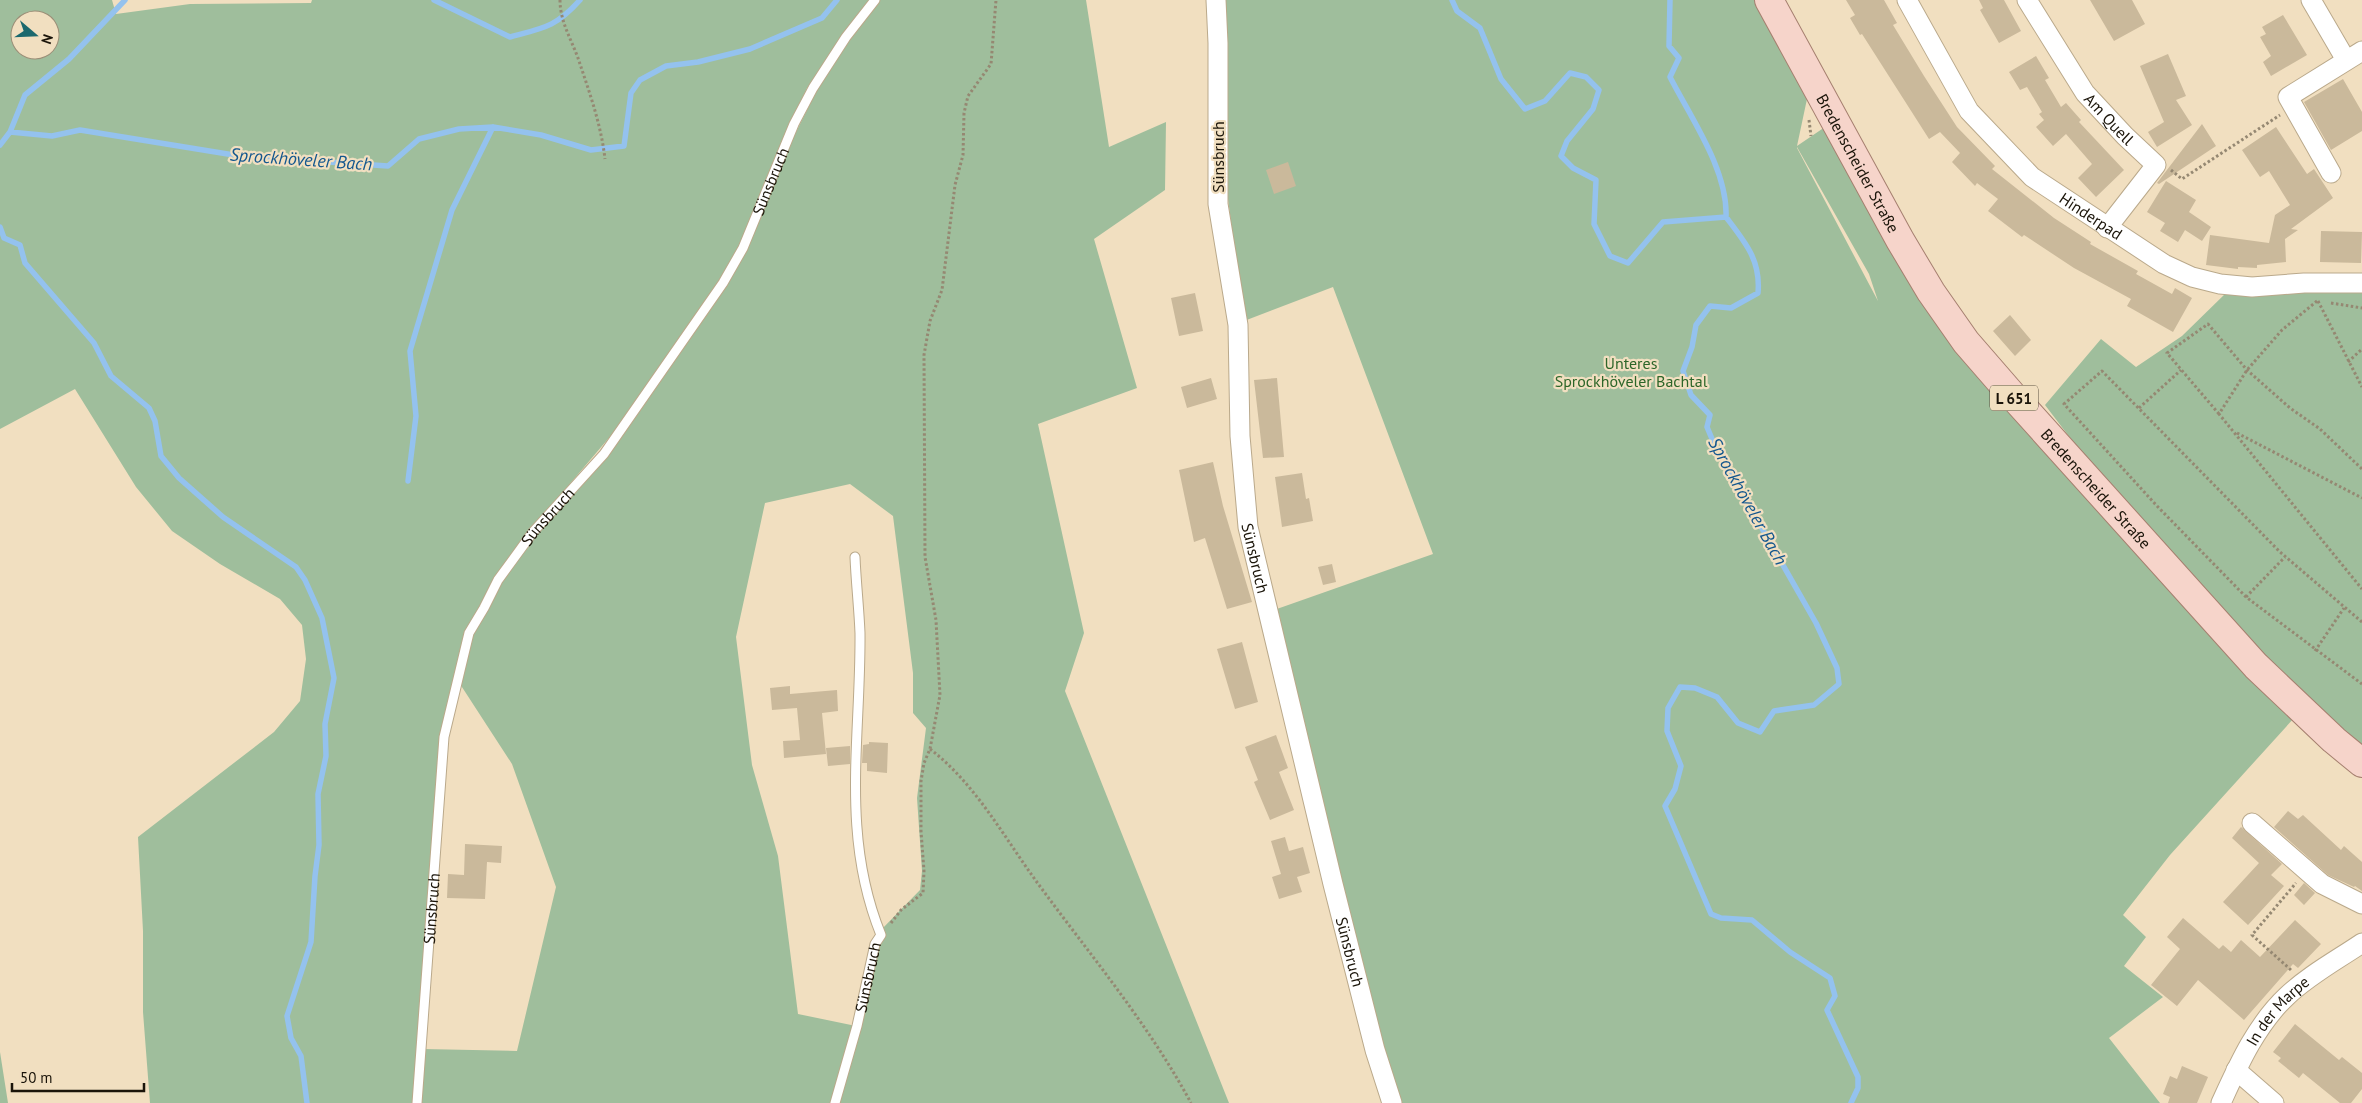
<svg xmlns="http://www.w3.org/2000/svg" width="2362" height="1103" font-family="'PT Sans',sans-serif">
  <rect width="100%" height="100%" fill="#f1dfc0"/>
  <!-- green -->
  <path fill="#9fbe9c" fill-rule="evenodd" d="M0 0H112L116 14 190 4 311 3 312 0H869L807 88 772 164 746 233 708 300 619 426 534 526 495 578 465 633 441 738 416 1103H150L143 1012V931L138 837 274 732 300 701 306 659 302 625 280 599 220 564 172 531 136 487 75 389 0 429ZM20 20H50V50H20Z
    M880 0H1086L1109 147 1166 122 1165 190 1094 239 1137 388 1038 424 1084 633 1065 691 1229 1103H420L423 1049 517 1051 556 887 512 764 460 684 472 635 500 583 536 536 626 431 715 303 753 234 779 166 817 90 850 40ZM850 484 893 516 913 673V713L926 728 917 798 922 871 920 890 881 930 856 1026 798 1014 778 856 752 765 736 637 765 503Z
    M1220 0H1758L1805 92 1807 99 1797 146 1825 127 1889 243 2294 718 2170 855 2123 915 2146 937 2124 966 2163 997 2109 1038 2160 1103H1394L1274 610 1433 554 1333 287 1244 321 1222 153ZM1797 147 1869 274 1878 301 1797 148Z
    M2362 288V749L2257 650 2110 490 2045 405 2101 339 2136 367 2182 336 2226 293Z
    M0 1052 8 1103H0Z"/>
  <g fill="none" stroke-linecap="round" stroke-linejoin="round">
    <!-- stream -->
    <path stroke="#94c2ee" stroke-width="5.5" d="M434 0 510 37C544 28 556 27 580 0
      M1452 0 1457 11 1480 28 1501 79 1525 109 1545 101 1570 73 1586 77 1599 90 1593 109 1567 141 1561 156 1573 168 1596 180 1594 224 1610 256 1628 263 1663 222 1726 217C1745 242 1761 260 1758 293L1731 308 1710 306 1696 325 1692 347 1683 371 1691 395 1710 415 1707 427 1715 446 1816 623 1837 668 1839 684 1814 705 1774 711 1760 732 1738 723 1717 697 1695 688 1680 687 1668 708 1667 731 1681 766 1675 789 1665 806 1711 914 1721 918 1752 920 1790 952 1830 978 1835 996 1827 1010 1858 1077V1088L1851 1103
      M1670 0 1669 46 1679 58 1670 77C1691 118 1728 170 1726 217
      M10 132 52 136 80 130 240 156 388 166 419 139 459 129 493 127 541 135 591 150 624 146 631 93 640 80 666 66 698 62 750 49 822 18 837 0
      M0 145 10 132 25 95 69 59 125 0
      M0 227 4 238 20 245 25 263 94 343 111 376 149 408 155 421 161 456 179 478 223 517 296 567 305 580 322 618 334 678 325 724 326 756 318 794 319 845 315 876 311 942 287 1016 291 1038 301 1056 307 1103
      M408 481 416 416 410 351 452 210 493 127"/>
  </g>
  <!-- building -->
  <path fill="#cab99b" d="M1846 0H1884L1897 23 1893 25 1924 76 1957 127 1995 166 1992 169 2054 218 2091 242 2090 244 2138 271 2136 274 2172 294 2175 288 2192 298 2173 332 2127 306 2131 299 2074 268 2024 235 2022 237 1988 211 1998 199 1977 183 1975 186 1952 162 1960 153 1940 132 1929 139 1862 34 1860 35 1850 18 1855 15Z
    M1979 0H2004L2021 31 1999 43 1980 10 1983 8Z
    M2090 0H2132L2145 24 2114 41Z
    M2283 15 2307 55 2271 76 2263 62 2271 56 2260 37 2266 34 2262 27Z
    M2168 54 2186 96 2176 100 2192 125 2157 147 2148 132 2164 122 2140 66Z
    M2036 56 2049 78 2045 80 2061 107 2066 103 2081 120 2079 122 2124 170 2096 197 2078 178 2092 164 2066 134 2053 146 2036 127 2044 120 2039 114 2042 112 2027 87 2020 90 2009 72Z
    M2343 79 2362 112V131L2331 150 2304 102Z
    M2202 124 2216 146 2159 184 2157 183Z
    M2276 127 2307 174 2314 169 2333 198 2291 229 2298 230 2285 239 2286 262 2257 265V268L2238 267V269L2206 265 2210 235 2269 243 2275 215 2290 205 2269 171 2260 177 2242 150Z
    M1288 162 1296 186 1274 194 1266 170Z
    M2166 181 2196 200 2189 212 2211 227 2202 241 2185 230 2178 242 2160 231 2165 223 2147 212Z
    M2321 231 2362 232 2361 263 2320 262Z
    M1195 293 1203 331 1179 336 1171 298Z
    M2010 315 2031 340 2015 356 1993 331Z
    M1211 378 1217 399 1187 408 1181 387Z
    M1277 378 1284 457 1263 458 1254 380Z
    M1213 462 1223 506 1252 602 1227 609 1205 538 1194 542 1179 470Z
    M1302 473 1306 499 1309 498 1313 521 1282 527 1275 477Z
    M1332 564 1336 582 1323 585 1318 567Z
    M1242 642 1258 702 1235 709 1217 649Z
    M790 686V694L837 690 838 711 822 713 826 754 784 758 783 741 800 740 797 708 772 710 770 688Z
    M1276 735 1288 768 1279 772 1294 810 1270 820 1254 782 1258 780 1245 747Z
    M869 742 888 743 887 773 867 771V763H862L863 745 869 744Z
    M850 746V764L828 766 826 748Z
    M2288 811 2298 819 2303 815 2341 850 2344 846 2362 862V891L2355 886 2354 887 2328 875 2274 827Z
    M2241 827 2282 864 2271 875 2284 886 2248 925 2223 902 2259 863 2232 838Z
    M1285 837 1289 851 1303 847 1310 873 1297 877 1302 892 1279 899 1272 877 1281 874 1271 841Z
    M465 844 502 846 501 863 487 862 485 899 447 898 448 874 464 875Z
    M2304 883 2315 893 2304 905 2294 895Z
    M2183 918 2219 949 2223 945 2231 952 2241 940 2260 957 2295 920 2321 944 2298 968 2293 964 2244 1020 2198 980 2177 1006 2151 985 2180 949 2167 937Z
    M2295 1024 2339 1060 2342 1057 2362 1073V1089L2351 1103H2340L2303 1073 2299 1078 2278 1061 2281 1058 2273 1052Z
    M2182 1066 2208 1077 2197 1103H2168L2170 1097 2163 1094 2170 1076 2177 1079Z"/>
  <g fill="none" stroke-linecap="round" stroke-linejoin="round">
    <!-- service casing -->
    <g stroke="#baa98b" stroke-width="11">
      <g id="service">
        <path id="s1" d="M417 1103 444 737 469 633 484 608 498 580 533 532 604 454 723 283 743 248 794 124 813 88 846 37 875 0"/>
        <path id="s2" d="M835 1103 857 1026 875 944 881 935C840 834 861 738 860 633 859 608 856 582 855 557"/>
      </g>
    </g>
    <!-- minor casing -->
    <g stroke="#baa98b" stroke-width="21">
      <g id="minor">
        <path id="s3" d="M1216 0 1218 43V204L1238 325 1240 436 1248 527 1333 884 1375 1050 1392 1103"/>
        <path id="s4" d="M1907 0 1969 111 2032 177 2164 264 2192 277 2220 284 2252 287 2304 283H2362"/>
        <path id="s5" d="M2027 0 2085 93 2125 136 2156 165 2107 228"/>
        <path d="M2311 0 2346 60"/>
        <path d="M2331 173 2288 97 2362 51"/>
        <path d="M2252 823 2322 884 2362 904"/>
        <path d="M2236 1070 2274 1103"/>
        <path id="s6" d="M2221 1103C2238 1066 2256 1025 2287 996 2309 975 2337 960 2362 943"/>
      </g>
    </g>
    <!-- primary casing -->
    <g stroke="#a57f6f" stroke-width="30">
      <g id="primary">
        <path id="s7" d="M1769 0 1900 240 1931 292 1966 342 2012 395 2256 666 2334 740 2362 763"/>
      </g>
    </g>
    <!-- path -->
    <path stroke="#958872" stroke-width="3" stroke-dasharray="2.5 2.5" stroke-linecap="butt" d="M560 0C560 21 571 39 578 58 589 91 601 124 605 159
      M1809 120 1811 136
      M2171 170 2182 179 2280 115
      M2317 301 2282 330 2247 370 2219 414 2362 589
      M2318 301 2362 387
      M2331 303 2362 308
      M2348 362 2362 349
      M2139 408 2181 370
      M2219 414 2167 353 2208 324 2247 370 2290 408 2320 429 2362 469
      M2237 433 2362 498
      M2246 597 2285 557
      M2362 622 2280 552 2102 371 2064 404 2157 506 2246 597 2362 684
      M2315 651 2344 608
      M930 749C976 784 1005 839 1039 885 1091 956 1149 1025 1191 1103
      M891 923 901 910 923 893 924 871 921 831V781L924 763 930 749 940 695 936 620 925 557 924 355 930 321 942 290 955 185 963 155 964 113 968 96 991 64 996 0
      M2291 970 2252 935 2296 883"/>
    <!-- service -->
    <use href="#service" stroke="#fff" stroke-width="9"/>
    <!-- minor -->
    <use href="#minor" stroke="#fff" stroke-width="19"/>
    <!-- primary -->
    <use href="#primary" stroke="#f6d4ca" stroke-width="28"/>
  </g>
  <g text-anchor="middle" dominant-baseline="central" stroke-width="4.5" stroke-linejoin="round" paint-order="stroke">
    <!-- shield labels -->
    <rect fill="#f1dfc0" stroke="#5a5140" stroke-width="1" x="1990" y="385.5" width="48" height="25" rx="4"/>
    <g font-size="15" font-weight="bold" fill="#1a1409">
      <text x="2014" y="398">L 651</text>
    </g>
    <!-- street labels -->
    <g font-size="16" fill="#1a1409" stroke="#f1dfc0">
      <text stroke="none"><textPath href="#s5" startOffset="145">Am Quell</textPath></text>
      <text transform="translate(1218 157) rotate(-90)">Sünsbruch</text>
      <text stroke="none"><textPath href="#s7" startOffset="186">Bredenscheider Straße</textPath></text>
      <text stroke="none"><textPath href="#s1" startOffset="1020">Sünsbruch</textPath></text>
      <text stroke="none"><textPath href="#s4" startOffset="289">Hinderpad</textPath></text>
      <text stroke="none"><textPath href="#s7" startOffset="591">Bredenscheider Straße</textPath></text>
      <text stroke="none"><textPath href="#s1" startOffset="615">Sünsbruch</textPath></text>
      <text stroke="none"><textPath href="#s3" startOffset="561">Sünsbruch</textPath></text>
      <text stroke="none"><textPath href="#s1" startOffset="195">Sünsbruch</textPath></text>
      <text stroke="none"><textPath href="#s3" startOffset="966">Sünsbruch</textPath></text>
      <text stroke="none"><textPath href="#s2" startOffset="130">Sünsbruch</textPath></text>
      <text stroke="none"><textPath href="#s6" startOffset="109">In der Marpe</textPath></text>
    </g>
    <!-- park labels -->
    <g font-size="16" fill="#2d6629" stroke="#f1dfc0">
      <text x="1631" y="363">Unteres<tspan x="1631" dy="18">Sprockhöveler Bachtal</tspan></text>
    </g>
    <!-- water labels -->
    <g font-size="18" font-style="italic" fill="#13578e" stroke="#f1dfc0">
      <text transform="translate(301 159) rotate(4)">Sprockhöveler Bach</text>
      <text transform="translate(1748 501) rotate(61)">Sprockhöveler Bach</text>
    </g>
  </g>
  <!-- north arrow -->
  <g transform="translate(35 35) rotate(109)"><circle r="24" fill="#f1dfc0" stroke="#9b8e77"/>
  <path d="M0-4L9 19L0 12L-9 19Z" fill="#1c696e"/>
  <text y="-8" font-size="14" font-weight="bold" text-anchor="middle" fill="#1a1409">N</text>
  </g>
  <!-- scale -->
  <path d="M12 1083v8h132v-8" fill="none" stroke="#1a1409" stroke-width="2.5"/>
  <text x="20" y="1083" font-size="15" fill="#1a1409" stroke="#f1dfc0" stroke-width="4" paint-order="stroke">50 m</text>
</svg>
